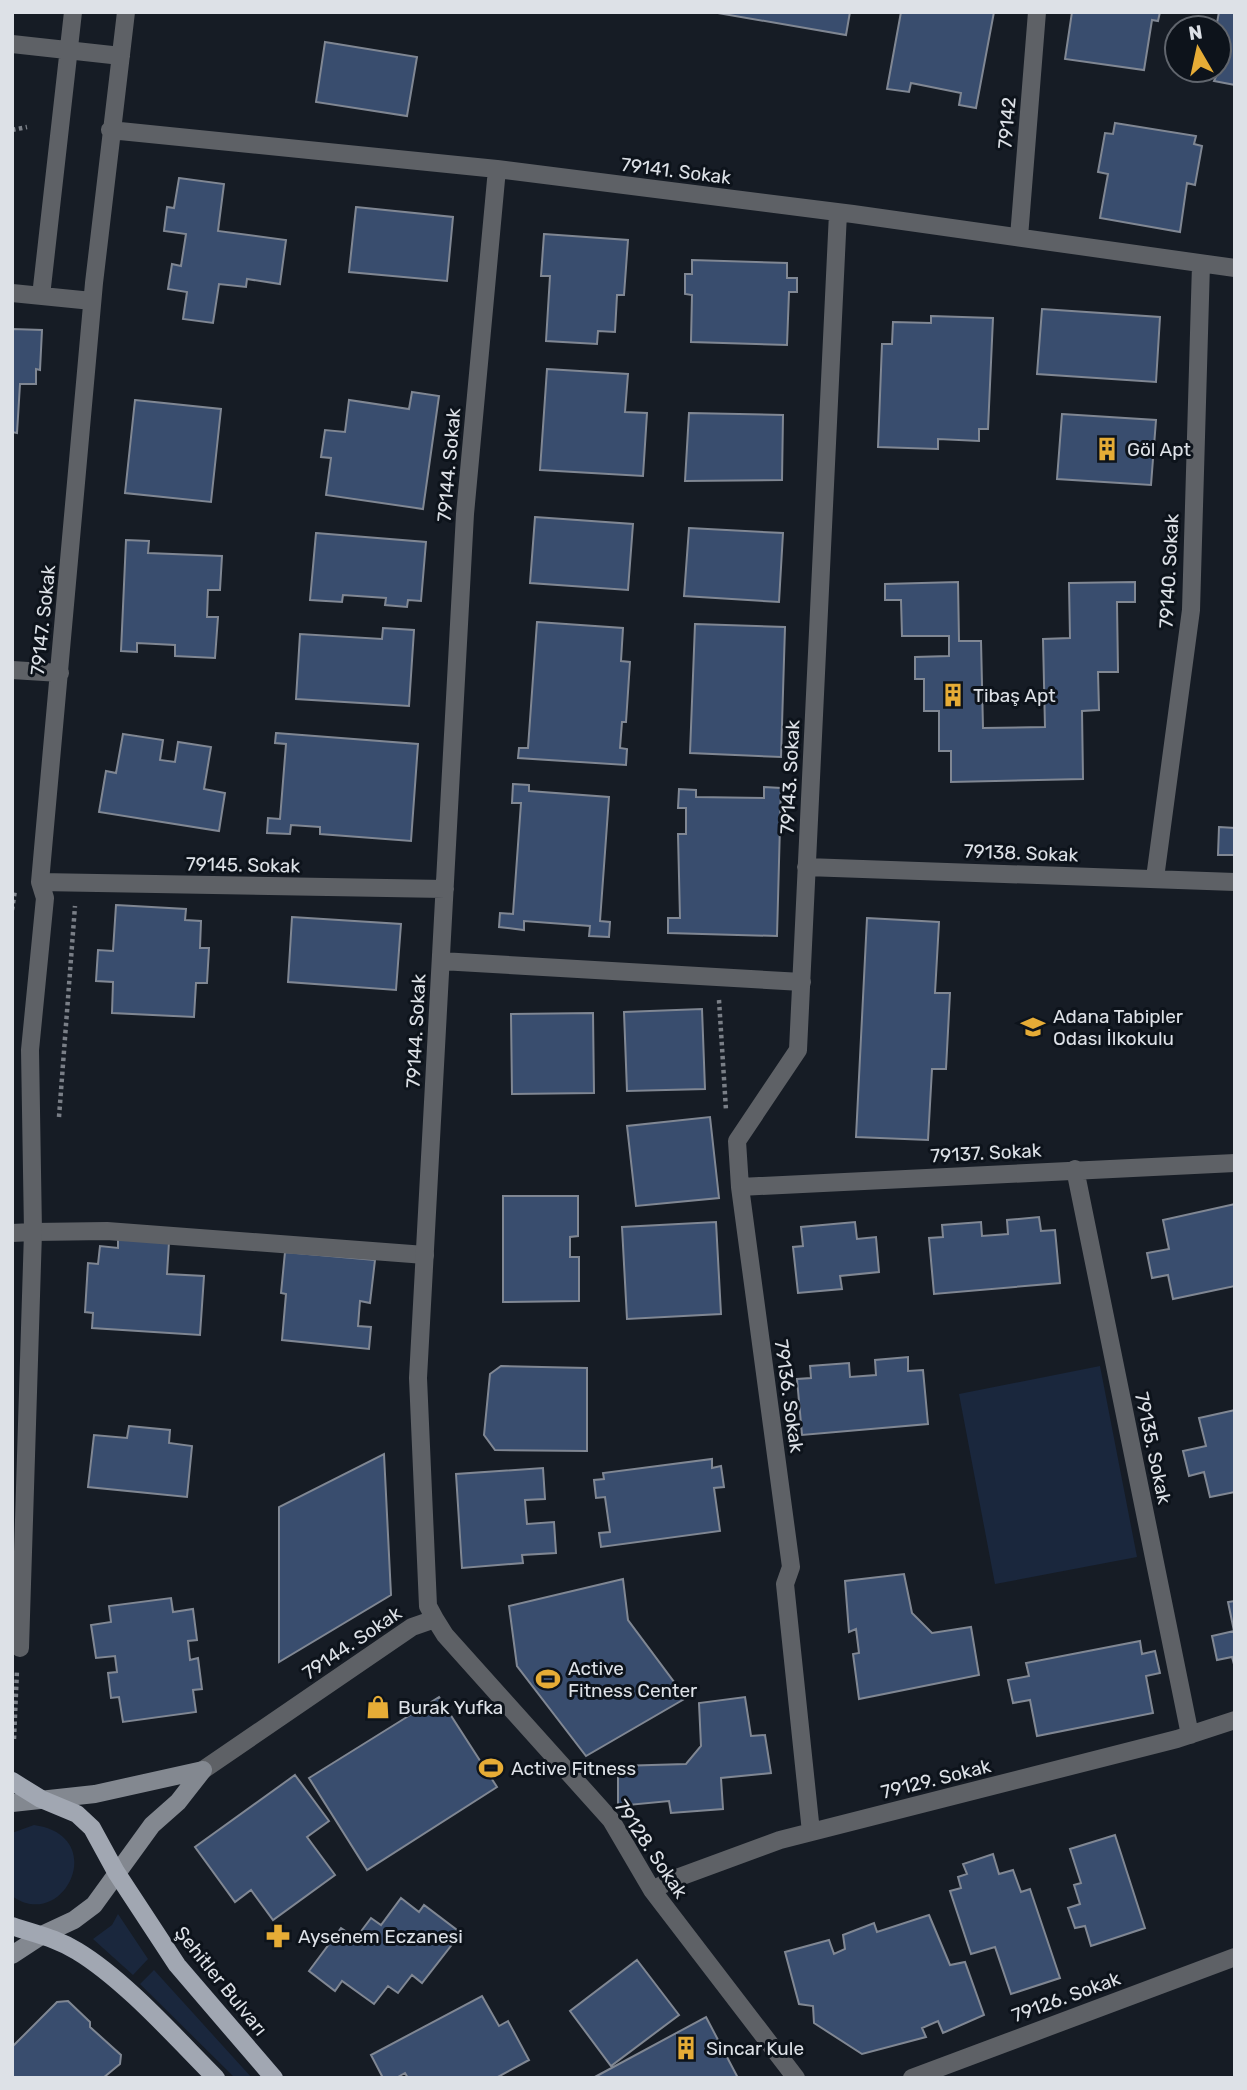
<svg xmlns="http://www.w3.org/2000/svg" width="1247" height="2090" font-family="Rubik,sans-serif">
  <rect width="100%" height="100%" fill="#161c25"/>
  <!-- green -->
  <path fill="#1a273d" d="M1100 1366 1137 1557 995 1584 959 1394Z
    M34 1825C111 1836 63 1933 12 1896V1833Z
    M118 1914 148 1959 133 1975 93 1939 112 1925Z
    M154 1970 252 2078H235L140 1984Z"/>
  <!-- building -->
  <path fill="#394d6e" stroke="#808793" stroke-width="2" d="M712 12H850L846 35Z
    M901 12H994L976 108 959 105 961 93 911 83 909 92 887 89Z
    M1072 12H1160L1158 21 1152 20 1144 70 1065 59Z
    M1219 12H1235V85L1214 81 1219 70 1223 34 1216 28Z
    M325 42 417 57 407 116 316 102Z
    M1115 123 1196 136 1194 144 1202 146 1195 185 1187 183 1180 232 1100 218 1108 174 1098 172 1105 133 1113 134Z
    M179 178 224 184 218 231 286 240 280 284 247 279 246 287 219 284 213 323 183 319 187 292 168 289 172 264 181 266 186 234 164 231 167 207 174 208Z
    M356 207 453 217 447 281 349 272Z
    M544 234 628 240 624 295H617L615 332 598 331 597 344 546 341 550 276H541Z
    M692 260 787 263V278H797V292H789L787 345 691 342 692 295 685 294V274H692Z
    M1042 309 1160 317 1156 382 1037 374Z
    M931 316 993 318 988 429H979V441L938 439V449L878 447 882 344H892L893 322 931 323Z
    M12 329 42 330 40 370 36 369V384H20L17 433 12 432Z
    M547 369 628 374 625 412 647 413 643 476 540 470Z
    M412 392 439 396 423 509 326 495 331 458 321 457 325 430 345 432 349 400 409 409Z
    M135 400 221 409 211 502 125 493Z
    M689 413 783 415 782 480 685 481Z
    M1062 414 1156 420 1151 485 1057 479Z
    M535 517 633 524 628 590 530 583Z
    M689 528 783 533 779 602 684 596Z
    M316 533 426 542 421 601 408 600 407 607 385 605 386 598 343 595 342 602 310 600Z
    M126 540 149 541 148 553 222 556 220 590H208L207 617H218L215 658 175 656V645L137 643V652L121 651Z
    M958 582 959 641H981L983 728 1045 727 1043 639 1070 638 1069 583 1135 582V602H1117L1118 672H1098L1099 710 1082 711 1083 779 951 782V751H939V711H924V679H915V657L949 656V636H902L901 600H885V584Z
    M537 622 623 628 621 661 630 662 626 722H622L620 748 627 749 626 765 518 758 519 748H528Z
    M695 624 785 627 781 757 690 753Z
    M383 628 414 630 409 706 296 699 300 634 382 639Z
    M276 733 418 744 411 841 320 834V827L291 825 290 834 267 833 268 818 280 819 286 744 275 743Z
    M123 734 163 740 160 760 175 762 178 742 211 747 204 789 225 793 219 831 99 812 106 771 116 773Z
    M513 784 529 785V791L609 797 600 921 610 922 609 937 589 936 590 926 524 921V930L499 927 500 913 513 914 521 803H512Z
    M764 787 781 788 777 936 668 933V918H680L678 834H686V808H678L679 789 696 790V797L764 798Z
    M1219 827 1235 828V855H1218Z
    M116 905 186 909 185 920 201 921 200 948H209L207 983H196L194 1017 112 1013 113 982 96 981 98 950 113 951Z
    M292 917 401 924 396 990 288 982Z
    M867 918 939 922 935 993H950L946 1069H932L928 1140 856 1137Z
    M702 1009 705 1089 627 1091 624 1012Z
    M593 1013 594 1093 512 1094 511 1014Z
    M710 1117 719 1198 636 1206 627 1126Z
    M503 1196H578V1236L570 1237V1257H579V1301L503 1302Z
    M1235 1204V1286L1173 1299 1168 1275 1152 1278 1147 1253 1169 1249 1163 1220Z
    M1039 1217 1041 1231 1055 1230 1060 1283 934 1294 929 1238 943 1237 942 1225 981 1222 982 1236 1008 1234 1007 1220Z
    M716 1222 721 1314 627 1319 622 1227Z
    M855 1222 857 1239 876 1237 879 1272 840 1276 842 1289 798 1293 793 1247 803 1246 801 1227Z
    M118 1239 169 1242 167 1274 204 1276 200 1335 92 1328 93 1313 85 1312 88 1263 98 1264 100 1246 118 1248Z
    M285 1252 375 1260 370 1303 360 1301 358 1326 371 1327 369 1349 282 1340 286 1294 281 1293Z
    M908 1357V1371L923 1370 928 1424 802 1435 797 1379 811 1378 810 1366 849 1363 850 1377 876 1375 875 1360Z
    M501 1366 587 1368V1451L495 1450 484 1435 490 1374Z
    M1235 1410V1492L1210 1497 1204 1472 1189 1476 1183 1451 1206 1446 1199 1418Z
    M129 1426 170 1430 169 1443 192 1446 187 1497 88 1487 94 1435 127 1438Z
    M384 1454 391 1595 279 1662V1507Z
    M712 1459V1468L721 1466 724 1487 714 1488 720 1531 601 1547 599 1533 610 1532 605 1497 596 1498 594 1480 604 1479 603 1473Z
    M543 1468 545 1499 525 1500 527 1524 554 1522 556 1553 522 1555 523 1563 462 1568 456 1474Z
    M904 1574 912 1613 932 1633 971 1627 979 1675 859 1699 853 1654 859 1653 856 1629 849 1632 845 1581Z
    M623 1579 628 1620 686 1698 586 1756 517 1666 509 1606Z
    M171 1598 173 1612 193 1609 197 1640 188 1641 190 1660 198 1658 202 1689 193 1690 196 1712 123 1722 119 1697 111 1698 108 1673 117 1672 115 1656 96 1658 91 1625 111 1622 109 1606Z
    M1235 1601V1668L1232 1657 1217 1660 1212 1636 1234 1631 1228 1602Z
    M1140 1641 1142 1654 1155 1651 1160 1673 1146 1676 1153 1713 1037 1736 1030 1700 1013 1703 1008 1680 1029 1676 1026 1663Z
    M439 1697 497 1787 367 1870 309 1778Z
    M745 1697 751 1736 765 1735 771 1773 721 1778 723 1809 671 1813 669 1801 618 1806V1766L686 1764 701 1746 699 1703Z
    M295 1775 329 1821 307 1837 335 1875 273 1920 251 1890 235 1902 195 1847Z
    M1115 1835 1145 1928 1091 1946 1085 1926 1075 1928 1068 1908 1080 1904 1074 1885 1081 1883 1070 1849Z
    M993 1854 999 1874 1013 1870 1021 1892 1030 1889 1060 1978 1011 1994 995 1947 971 1954 950 1891 961 1888 958 1877 967 1874 963 1864Z
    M401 1898 419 1912 424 1905 461 1933 422 1983 412 1975 398 1993 388 1986 374 2004 342 1981 335 1991 309 1971 341 1928 356 1938 371 1918 381 1925Z
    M929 1915 950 1965 965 1962 984 2015 943 2033 938 2021 922 2028 926 2037 862 2054 814 2023 813 2006 799 2004 785 1952 829 1940 834 1954 845 1949 843 1935 874 1923 877 1932Z
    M637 1960 679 2015 611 2066 570 2011Z
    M482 1996 499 2026 508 2021 529 2060 496 2078H408L405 2073 396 2078H383L371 2055Z
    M68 2001 90 2022V2027L121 2055 120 2064 103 2078H12V2047L57 2002Z
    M706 2017 738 2078H593Z"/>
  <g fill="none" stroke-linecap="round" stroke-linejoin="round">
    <!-- path -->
    <path stroke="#7a7f87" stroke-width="4.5" stroke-dasharray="3.5 3.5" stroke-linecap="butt" d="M12 130 27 127
      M12 910 15 890
      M719 1000 726 1110
      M59 1117 75 906
      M14 1739 17 1670"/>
    <!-- service -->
    <path stroke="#5e6166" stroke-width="18" d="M33 1232 107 1231 425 1255"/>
    <!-- minor -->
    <path stroke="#5e6166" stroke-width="18" d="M12 44 121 56
      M110 130 497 169 853 214 1235 268
      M1019 237 1037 12
      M12 293 92 301
      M41 296 73 12
      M12 670 60 673
      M806 867 1235 882
      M1155 878 1191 610 1201 264
      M40 882 445 889
      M441 961 802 982
      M1075 1169 1190 1735
      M740 1187 1235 1163
      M33 1232 30 1050 45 898 40 882 94 283 126 12
      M12 1233 33 1232 20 1648
      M435 1619 445 1635 611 1820 652 1890 796 2078
      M203 1770 412 1627 435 1619 428 1606 418 1378 465 514 497 169
      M811 1832 785 1584 791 1567 740 1187 737 1141 798 1050 838 213
      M652 1890 674 1879 780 1840 1177 1739 1235 1720
      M912 2078 1235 1957"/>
    <!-- secondary -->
    <path stroke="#838890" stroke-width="18" d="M12 1803 95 1794 203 1770
      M12 1955 44 1934 74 1920 94 1905 152 1825 178 1802 203 1770"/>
    <!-- primary -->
    <path stroke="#a1a7b2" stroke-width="18" d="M12 1781 41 1799 77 1814 92 1828 116 1872 177 1965 274 2078
      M12 1926C35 1934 56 1938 77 1951 125 1980 176 2038 216 2078"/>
  </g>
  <!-- icons -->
  <defs>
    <g id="building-bare" transform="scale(1.89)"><path d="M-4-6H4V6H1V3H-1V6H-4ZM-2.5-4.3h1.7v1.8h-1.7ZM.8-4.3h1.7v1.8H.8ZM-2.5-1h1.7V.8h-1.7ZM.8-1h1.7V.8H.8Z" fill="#e6ac36" stroke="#0d131b" stroke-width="2.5" paint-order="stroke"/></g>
    <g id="school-bare" transform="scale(1.89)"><path d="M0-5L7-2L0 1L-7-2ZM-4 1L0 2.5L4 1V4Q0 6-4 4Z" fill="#e6ac36" stroke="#0d131b" stroke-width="2.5" paint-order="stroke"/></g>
    <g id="stadium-bare" transform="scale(1.89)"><path d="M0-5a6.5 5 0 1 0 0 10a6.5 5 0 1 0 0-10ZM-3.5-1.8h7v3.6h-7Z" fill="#e6ac36" stroke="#0d131b" stroke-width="2.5" paint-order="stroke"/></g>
    <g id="shop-bare" transform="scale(1.89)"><path d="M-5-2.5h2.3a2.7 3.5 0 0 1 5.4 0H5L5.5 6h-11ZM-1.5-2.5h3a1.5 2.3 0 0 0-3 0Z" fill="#e6ac36" stroke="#0d131b" stroke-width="2.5" paint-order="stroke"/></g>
    <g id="pharmacy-bare" transform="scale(1.89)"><path d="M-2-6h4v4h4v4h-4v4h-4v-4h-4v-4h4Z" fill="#e6ac36" stroke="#0d131b" stroke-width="2.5" paint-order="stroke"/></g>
  </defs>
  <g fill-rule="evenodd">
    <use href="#building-bare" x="1107" y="449"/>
    <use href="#building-bare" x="953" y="695"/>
    <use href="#school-bare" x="1033" y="1027"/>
    <use href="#stadium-bare" x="548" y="1679"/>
    <use href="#shop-bare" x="378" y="1707"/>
    <use href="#stadium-bare" x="491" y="1768"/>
    <use href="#pharmacy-bare" x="278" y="1936"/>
    <use href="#building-bare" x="686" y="2048"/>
  </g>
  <g text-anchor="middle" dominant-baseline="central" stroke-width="6" stroke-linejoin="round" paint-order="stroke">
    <!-- street labels -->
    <g font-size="19" fill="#dde1e7" stroke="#0d131b">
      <text transform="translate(1007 123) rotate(-85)">79142</text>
      <text transform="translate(676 171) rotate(7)">79141. Sokak</text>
      <text transform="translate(449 465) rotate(-85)">79144. Sokak</text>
      <text transform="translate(1169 571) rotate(-87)">79140. Sokak</text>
      <text transform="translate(43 620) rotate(-84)">79147. Sokak</text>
      <text transform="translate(790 777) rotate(-87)">79143. Sokak</text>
      <text transform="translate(1021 853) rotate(2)">79138. Sokak</text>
      <text transform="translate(243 865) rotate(1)">79145. Sokak</text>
      <text transform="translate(416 1031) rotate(-87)">79144. Sokak</text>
      <text transform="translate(986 1153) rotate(-3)">79137. Sokak</text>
      <text transform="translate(789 1396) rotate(82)">79136. Sokak</text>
      <text transform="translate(1153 1448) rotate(78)">79135. Sokak</text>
      <text transform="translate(352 1643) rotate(-34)">79144. Sokak</text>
      <text transform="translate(936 1779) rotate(-14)">79129. Sokak</text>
      <text transform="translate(651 1849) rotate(56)">79128. Sokak</text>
      <text transform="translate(221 1981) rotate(51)">Şehitler Bulvarı</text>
      <text transform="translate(1066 1997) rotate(-20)">79126. Sokak</text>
    </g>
    <!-- poi labels -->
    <g font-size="19" fill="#dde1e7" stroke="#0d131b" text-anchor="start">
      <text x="1127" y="449">Göl Apt</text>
      <text x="973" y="695">Tibaş Apt</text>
      <text x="1053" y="1016">Adana Tabipler<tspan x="1053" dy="22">Odası İlkokulu</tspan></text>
      <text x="568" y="1668">Active<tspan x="568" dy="22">Fitness Center</tspan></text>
      <text x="398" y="1707">Burak Yufka</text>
      <text x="511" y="1768">Active Fitness</text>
      <text x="298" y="1936">Aysenem Eczanesi</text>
      <text x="706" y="2048">Sincar Kule</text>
    </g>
  </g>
  <!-- border -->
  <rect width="1247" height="2090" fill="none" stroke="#dde1e7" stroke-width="28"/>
  <!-- north arrow -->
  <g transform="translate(1198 49) rotate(351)"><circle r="33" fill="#0d131b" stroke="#60656d" stroke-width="2"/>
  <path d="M0-5L12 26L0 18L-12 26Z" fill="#e6ac36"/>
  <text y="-10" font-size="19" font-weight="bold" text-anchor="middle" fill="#dde1e7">N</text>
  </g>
</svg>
